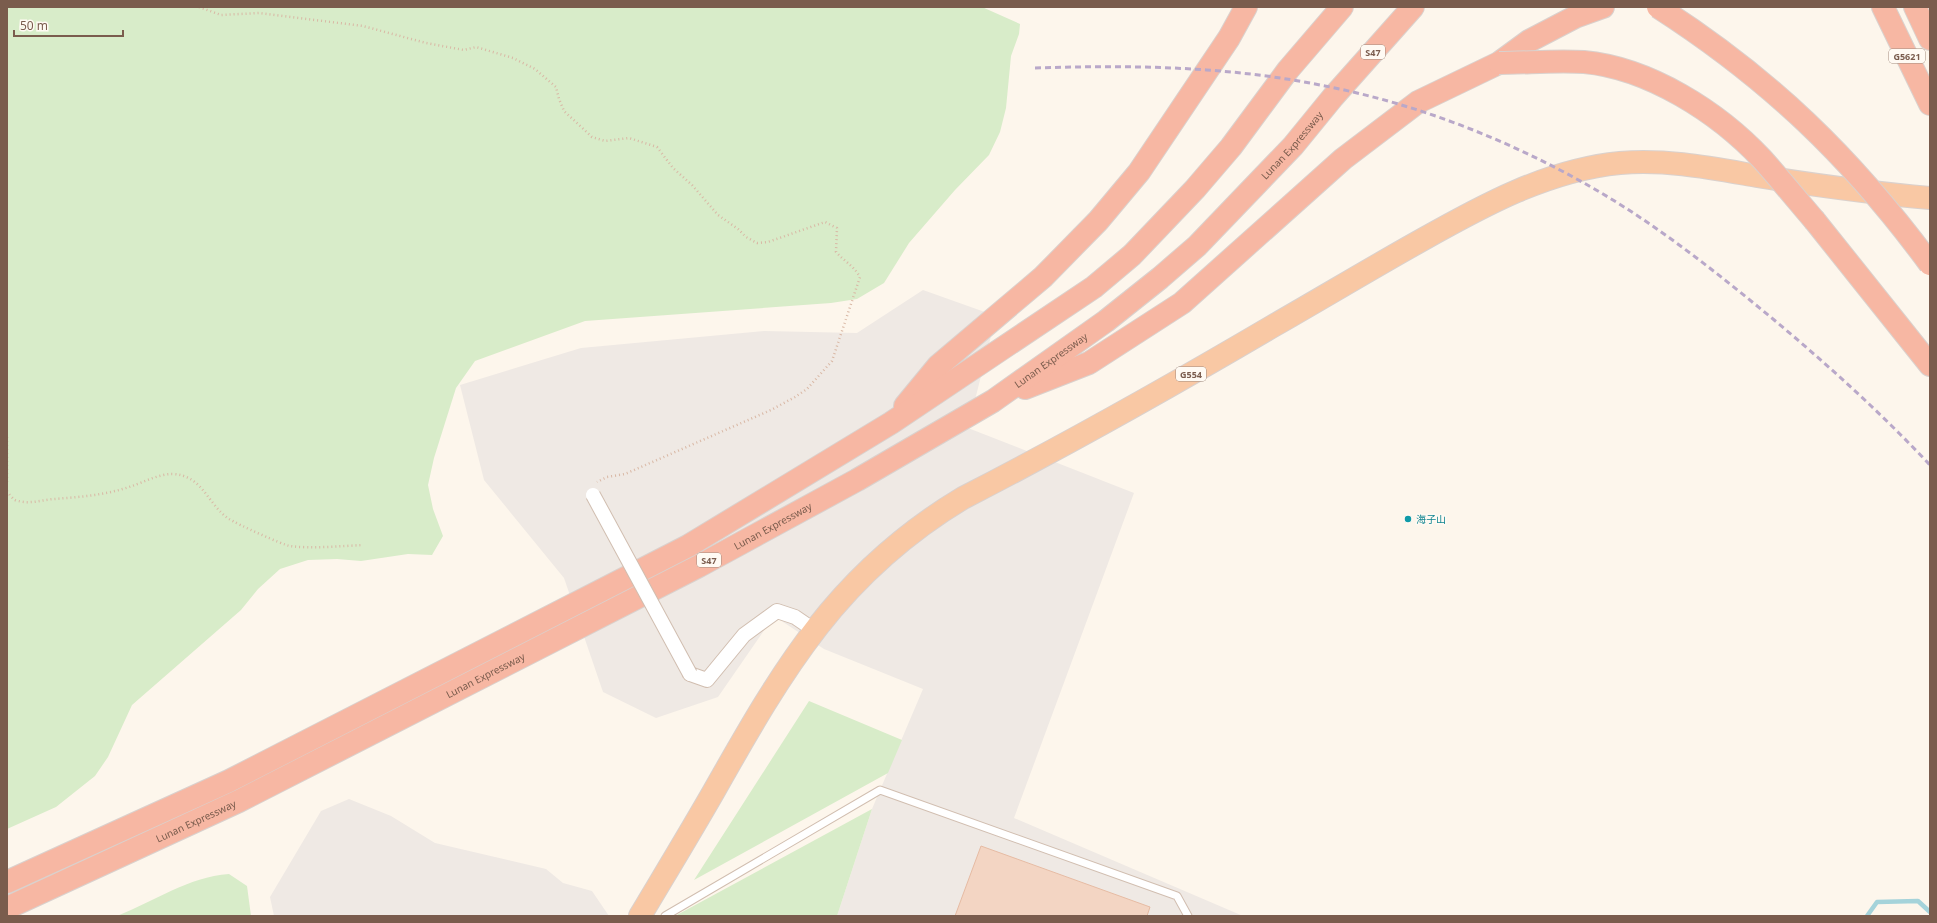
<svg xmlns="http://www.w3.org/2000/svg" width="1937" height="923" font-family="'Noto Sans','Noto Sans SC',sans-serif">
  <rect width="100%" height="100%" fill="#fdf6ec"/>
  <!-- industrial -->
  <path fill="#efe9e4" d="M923 290 996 316 968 428 1134 493 1014 818 1243 916H837L872 809 923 689 824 649 774 616 718 697 656 718 603 692 564 578 484 480 460 385 581 348 764 331 857 333Z
    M349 799 391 816 435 843 546 869 563 883 592 891 609 916H274L270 897 321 811Z"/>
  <!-- green -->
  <path fill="#d8ecc9" d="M7 7H982L1020 24 1019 34 1011 56 1006 108 1000 132 989 155 955 190 909 243 884 283 857 299 831 303 585 321 475 361 456 388 434 458 428 485 433 509 443 536 432 555 408 554 361 561 337 559 308 560 280 569 258 589 241 610 132 705 108 757 95 776 56 807 7 829Z
    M809 701 902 740 888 773 694 880Z
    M872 809 837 916H675Z
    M229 874 247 886 251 916H117C155 901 188 877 229 874Z"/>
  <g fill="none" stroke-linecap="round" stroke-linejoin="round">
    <!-- stream -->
    <path stroke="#a5d3da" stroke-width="4.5" d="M1867 916 1877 902 1918 901 1930 912"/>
  </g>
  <!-- building -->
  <path fill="#f3d5c3" stroke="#e6bba3" d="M981 846 1150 907 1147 916H955Z"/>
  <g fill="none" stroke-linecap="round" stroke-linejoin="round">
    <!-- service casing -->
    <g stroke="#d1beb0" stroke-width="9">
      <path id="service" d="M665 916 880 790 1177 896 1188 916"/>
    </g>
    <!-- minor casing -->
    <g stroke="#d1beb0" stroke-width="16">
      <path id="minor" d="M690 674 707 680 744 635 777 611 795 617 814 630"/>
    </g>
    <!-- trunk casing -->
    <g stroke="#dad1cd" stroke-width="24">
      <path id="trunk" d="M640 916C665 874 690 833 714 791 783 669 838 573 963 498 1068 444 1171 386 1273 326 1322 298 1370 269 1420 241 1482 206 1547 170 1620 163 1667 159 1711 168 1757 176 1814 185 1872 193 1930 198"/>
    </g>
    <!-- motorway casing -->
    <g stroke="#dad1cd" stroke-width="24">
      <g id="motorway">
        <path d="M1883 7 1930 104"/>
        <path d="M1915 7 1930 39"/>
        <path d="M1815 221 1930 365"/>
        <path d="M1025 388 1089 363 1182 303 1343 159 1418 102 1499 63 1529 41 1575 17 1603 7"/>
        <path d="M905 406 938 366 1043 277 1098 221 1139 172 1229 38 1246 7"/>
        <path d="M7 882 229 781 688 546 891 423 1094 287 1132 255 1195 189 1231 147 1288 70 1342 7"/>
        <path id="s1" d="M7 908 239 801 699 566 857 480 993 401 1106 321 1160 278 1197 246 1293 146 1333 97 1413 7"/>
      </g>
    </g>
    <!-- path -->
    <path stroke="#d9b8a5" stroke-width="2.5" stroke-dasharray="1 3" stroke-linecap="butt" d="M199 7 221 15 259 13 363 26 426 43 464 50 476 47 513 58 535 69 556 87 559 99 564 111 592 137 605 141 629 138 657 147 673 168 692 185 718 215 738 229 746 237 757 243 768 242 825 222 837 228 836 252C845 262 853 265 860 277L832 361 807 389 795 397 771 410 625 474 607 477 597 482
      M7 437V482
      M7 491C9 494 12 498 15 500 29 505 41 500 54 499 80 497 107 495 132 486 144 482 159 474 172 474 203 475 207 504 229 519 237 524 283 545 290 546 312 549 341 546 363 545"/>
    <!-- service -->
    <use href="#service" stroke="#fff" stroke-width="7"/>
    <!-- minor -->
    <use href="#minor" stroke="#fff" stroke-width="14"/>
    <!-- trunk -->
    <use href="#trunk" stroke="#f9c8a4" stroke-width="22"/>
    <!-- motorway -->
    <use href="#motorway" stroke="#f7b7a3" stroke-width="22"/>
    <!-- rail -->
    <path stroke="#b9a8c9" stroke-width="3" stroke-dasharray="6 4" stroke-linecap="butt" d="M1035 68C1131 65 1226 66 1320 85 1415 103 1507 139 1591 187 1656 224 1716 272 1773 319 1828 365 1881 413 1930 465"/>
    <!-- minor-bridge casing -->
    <g stroke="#d1beb0" stroke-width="16" stroke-linecap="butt">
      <path id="minor-bridge" d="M593 495 690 674"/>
    </g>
    <!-- motorway-bridge casing -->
    <g stroke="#dad1cd" stroke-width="24" stroke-linecap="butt">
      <path id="motorway-bridge" d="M1658 7C1770 79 1851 157 1930 264
        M1499 63C1527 63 1556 60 1584 62 1649 68 1718 112 1762 159 1780 179 1797 200 1815 221"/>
    </g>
    <!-- minor-bridge -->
    <use href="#minor-bridge" stroke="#fff" stroke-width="14"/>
    <!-- motorway-bridge -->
    <use href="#motorway-bridge" stroke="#f7b7a3" stroke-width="22"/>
  </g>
  <!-- markers -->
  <circle fill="#0f9aa8" stroke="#fffaf3" stroke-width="1.5" cx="1408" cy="519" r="4"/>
  <g text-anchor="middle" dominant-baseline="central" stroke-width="3" stroke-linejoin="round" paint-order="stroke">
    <!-- shield labels -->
    <g fill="#fffaf3" stroke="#a28b7f" stroke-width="1">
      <rect x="1361" y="45" width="24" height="14" rx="3"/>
      <rect x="1889" y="49" width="36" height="14" rx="3"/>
      <rect x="1176" y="367" width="30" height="14" rx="3"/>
      <rect x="697" y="553" width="24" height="14" rx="3"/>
    </g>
    <g font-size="9" font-weight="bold" fill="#7a5c4d">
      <text x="1373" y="52">S47</text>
      <text x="1907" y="56">G5621</text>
      <text x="1191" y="374">G554</text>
      <text x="709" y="560">S47</text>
    </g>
    <!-- street labels -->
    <g font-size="10" fill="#7a5c4d" stroke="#fffaf3">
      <text stroke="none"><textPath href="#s1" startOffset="1504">Lunan Expressway</textPath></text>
      <text stroke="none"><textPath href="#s1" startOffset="1180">Lunan Expressway</textPath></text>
      <text stroke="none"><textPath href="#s1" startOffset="856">Lunan Expressway</textPath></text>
      <text stroke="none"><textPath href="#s1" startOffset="532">Lunan Expressway</textPath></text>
      <text stroke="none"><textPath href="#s1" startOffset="208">Lunan Expressway</textPath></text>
    </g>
    <!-- culture labels -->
    <g font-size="10" fill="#0d838f" stroke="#fffaf3" text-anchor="start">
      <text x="1416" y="519">海子山</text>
    </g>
  </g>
  <!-- border -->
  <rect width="1937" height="923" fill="none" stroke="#7a5c4d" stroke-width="16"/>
  <!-- scale -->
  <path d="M14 30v6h109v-6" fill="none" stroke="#7a5c4d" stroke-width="2"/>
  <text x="20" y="30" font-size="12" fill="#7a5c4d" stroke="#fffaf3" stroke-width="3" paint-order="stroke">50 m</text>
</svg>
